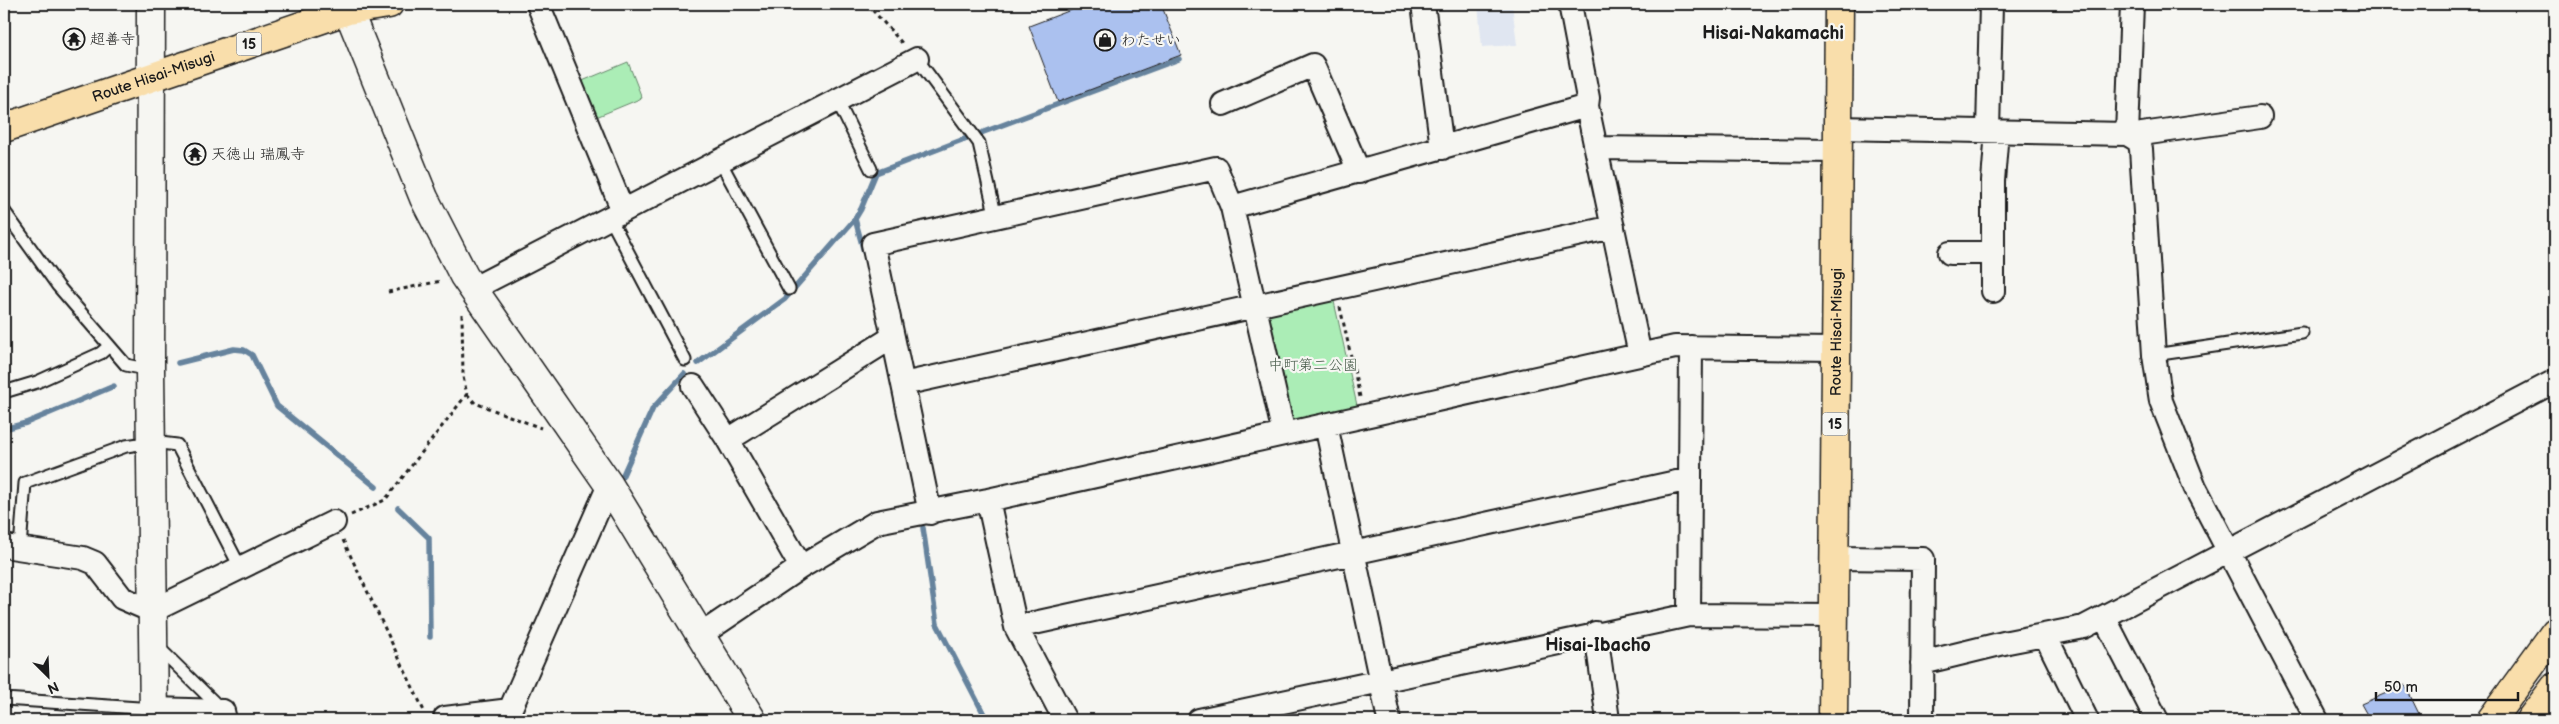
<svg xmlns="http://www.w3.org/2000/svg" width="2559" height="724" font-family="'Balsamiq Sans','Klee One',sans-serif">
  <rect width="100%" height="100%" fill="#f6f6f2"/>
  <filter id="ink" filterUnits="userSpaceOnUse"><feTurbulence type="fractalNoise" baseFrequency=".02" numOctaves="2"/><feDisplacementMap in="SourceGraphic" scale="10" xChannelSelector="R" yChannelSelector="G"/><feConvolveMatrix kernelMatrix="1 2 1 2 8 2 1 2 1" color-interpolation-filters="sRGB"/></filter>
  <g filter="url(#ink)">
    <!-- built -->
    <path fill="#e0e6f1" d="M1478 4H1512L1517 45 1482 47Z"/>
    <!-- green -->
    <path fill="#abedb6" stroke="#648469" d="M628 62 642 98 589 120 575 84Z
      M1333 297 1358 410 1298 423 1289 419 1267 319 1271 312Z"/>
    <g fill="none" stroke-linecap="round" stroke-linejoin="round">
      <!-- stream -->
      <path stroke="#66839d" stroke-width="5.5" d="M981 133 1179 59
        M855 219 864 252
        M178 363 234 349 244 350 252 355 277 406 376 487
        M698 363 785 299 855 219 861 209 876 173 967 138
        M4 429 26 423 114 386
        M622 477 653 408 684 374
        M398 508 429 538 430 637
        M923 528 937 624 987 720"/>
    </g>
    <!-- building -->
    <path fill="#abc1ef" stroke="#1c1c1c" d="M1087 4H1161L1181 55 1058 102 1029 26Z
      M2405 685 2422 720H2370L2361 704Z"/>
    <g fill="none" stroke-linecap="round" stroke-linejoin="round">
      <!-- service casing -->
      <g stroke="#1c1c1c" stroke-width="15">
        <path id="service" d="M917 59 979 143 996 218
          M838 102 871 169
          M720 161 789 289
          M4 211 58 286 126 365 150 370
          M610 218 685 360
          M2154 355 2302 333
          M4 392 37 382 101 353 109 346
          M20 548 25 483 126 446 152 442 177 445 240 567
          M157 646 222 710
          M4 699 154 709"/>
      </g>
      <!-- minor casing -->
      <g stroke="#1c1c1c" stroke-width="26">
        <path id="minor" d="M538 4 623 211
          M1423 4 1442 148
          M1570 4 1588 98 1587 106 1640 355
          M1223 104 1313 65 1359 172
          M1838 128 2127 134 2139 141 2141 149 2154 355 2161 401 2195 487 2317 720
          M1988 131 1991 4
          M2127 134 2132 4
          M2134 138 2142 134 2260 117
          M1596 148 1837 151
          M1232 207 1587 106
          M1950 253H1992
          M472 289 917 59
          M1993 291V181L1997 131
          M893 337 930 513
          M903 384 1613 227
          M693 386 728 440
          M1326 425 1389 720
          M988 500 1016 627 1065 720
          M4 546 83 558 95 563 122 598 152 611 334 522
          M1834 558 1923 559 1922 720
          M801 567 728 440 893 337 873 244 1216 168 1232 207 1284 434
          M1689 615 1691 347
          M2104 617 2157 720
          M1016 627 1690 479
          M1596 633 1608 720
          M2045 635 2087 720
          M699 636 801 567 877 522 988 500 1675 347 1835 349
          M1922 663 2008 642 2084 627 2555 381
          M154 709 223 711 225 720
          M446 720 445 718 510 710 609 485
          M1199 720 1689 615 1833 616"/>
      </g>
      <!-- tertiary casing -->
      <g stroke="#1c1c1c" stroke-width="31">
        <path id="tertiary" d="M151 4 150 370 154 720
          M348 10 424 198 464 276 609 485 752 720"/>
      </g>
      <!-- primary casing -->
      <g stroke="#1c1c1c" stroke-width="31">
        <g id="primary">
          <path id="s1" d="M4 128 348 10 389 4"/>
          <path id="s2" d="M1833 720 1839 4"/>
        </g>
      </g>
      <!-- trunk casing -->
      <g stroke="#1c1c1c" stroke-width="31">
        <path id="trunk" d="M2491 720 2555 632
          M2530 720 2555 687"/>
      </g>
      <!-- path -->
      <path stroke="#1c1c1c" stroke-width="3" stroke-dasharray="4 4" stroke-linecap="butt" d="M867 4 903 44
        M388 292 441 281
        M1340 307 1360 397
        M467 394 475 403 541 428
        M351 515 385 500 467 394 463 377 462 314
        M343 540 425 713"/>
      <!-- service -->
      <use href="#service" stroke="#f6f6f2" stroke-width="11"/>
      <!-- minor -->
      <use href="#minor" stroke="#f6f6f2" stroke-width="22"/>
      <!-- tertiary -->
      <use href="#tertiary" stroke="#f6f6f2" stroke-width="28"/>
      <!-- primary -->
      <use href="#primary" stroke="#f9deab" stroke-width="28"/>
      <!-- trunk -->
      <use href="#trunk" stroke="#f9deab" stroke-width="28"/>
    </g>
  </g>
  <!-- icons -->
  <defs>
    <g id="temple-ring" transform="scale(1.125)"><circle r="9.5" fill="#f6f6f2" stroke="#1c1c1c" stroke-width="1.5"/><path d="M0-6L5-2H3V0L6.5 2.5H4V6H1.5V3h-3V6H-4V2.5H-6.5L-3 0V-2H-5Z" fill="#1c1c1c"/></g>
    <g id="shop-ring" transform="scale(1.125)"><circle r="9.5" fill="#f6f6f2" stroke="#1c1c1c" stroke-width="1.5"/><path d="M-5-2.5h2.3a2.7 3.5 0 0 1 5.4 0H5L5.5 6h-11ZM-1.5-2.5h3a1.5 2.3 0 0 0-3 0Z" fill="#1c1c1c"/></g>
  </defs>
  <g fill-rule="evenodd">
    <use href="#temple-ring" x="74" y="39"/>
    <use href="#shop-ring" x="1105" y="40"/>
    <use href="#temple-ring" x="195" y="154"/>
  </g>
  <g text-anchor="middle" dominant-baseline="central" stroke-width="4.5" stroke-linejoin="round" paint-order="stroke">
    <!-- shield labels -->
    <g fill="#f6f6f2" stroke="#5d5d5c" stroke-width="1">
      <rect x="236.5" y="32.5" width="25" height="23" rx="4"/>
      <rect x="1822.5" y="412.5" width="25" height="23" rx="4"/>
    </g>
    <g font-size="14" font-weight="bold" fill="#1c1c1c">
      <text x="249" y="44">15</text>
      <text x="1835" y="424">15</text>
    </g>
    <!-- poi labels -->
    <g font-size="15" fill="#1c1c1c" stroke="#f6f6f2" text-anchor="start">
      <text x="90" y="39">超善寺</text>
      <text x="1121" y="40">わたせい</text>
      <text x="211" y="154">天徳山 瑞鳳寺</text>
    </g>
    <!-- street labels -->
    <g font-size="15" fill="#1c1c1c" stroke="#f6f6f2">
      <text stroke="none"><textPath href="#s1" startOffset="158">Route Hisai-Misugi</textPath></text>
      <text stroke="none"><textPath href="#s2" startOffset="388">Route Hisai-Misugi</textPath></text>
    </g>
    <!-- park labels -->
    <g font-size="15" fill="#475b4a" stroke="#f6f6f2">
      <text x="1313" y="365">中町第二公園</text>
    </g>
    <!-- quarter labels -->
    <g font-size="18" font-weight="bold" fill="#1c1c1c" stroke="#f6f6f2">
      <text x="1773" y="33">Hisai-Nakamachi</text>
      <text x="1598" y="645">Hisai-Ibacho</text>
    </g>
  </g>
  <!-- margin -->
  <rect width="2559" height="724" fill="none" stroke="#f6f6f2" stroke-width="20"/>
  <rect x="10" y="10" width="2539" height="704" fill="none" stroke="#1c1c1c" stroke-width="2" filter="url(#ink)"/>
  <!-- north arrow -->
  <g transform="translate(48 676) rotate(156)" stroke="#f6f6f2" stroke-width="4" paint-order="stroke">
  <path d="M0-4L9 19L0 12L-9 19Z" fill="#1c1c1c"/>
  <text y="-8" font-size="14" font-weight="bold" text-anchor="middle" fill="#1c1c1c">N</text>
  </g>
  <!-- scale -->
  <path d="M2376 692v8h142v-8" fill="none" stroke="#1c1c1c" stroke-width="2.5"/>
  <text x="2384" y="692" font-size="15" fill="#1c1c1c" stroke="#f6f6f2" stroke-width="4" paint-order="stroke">50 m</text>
</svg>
